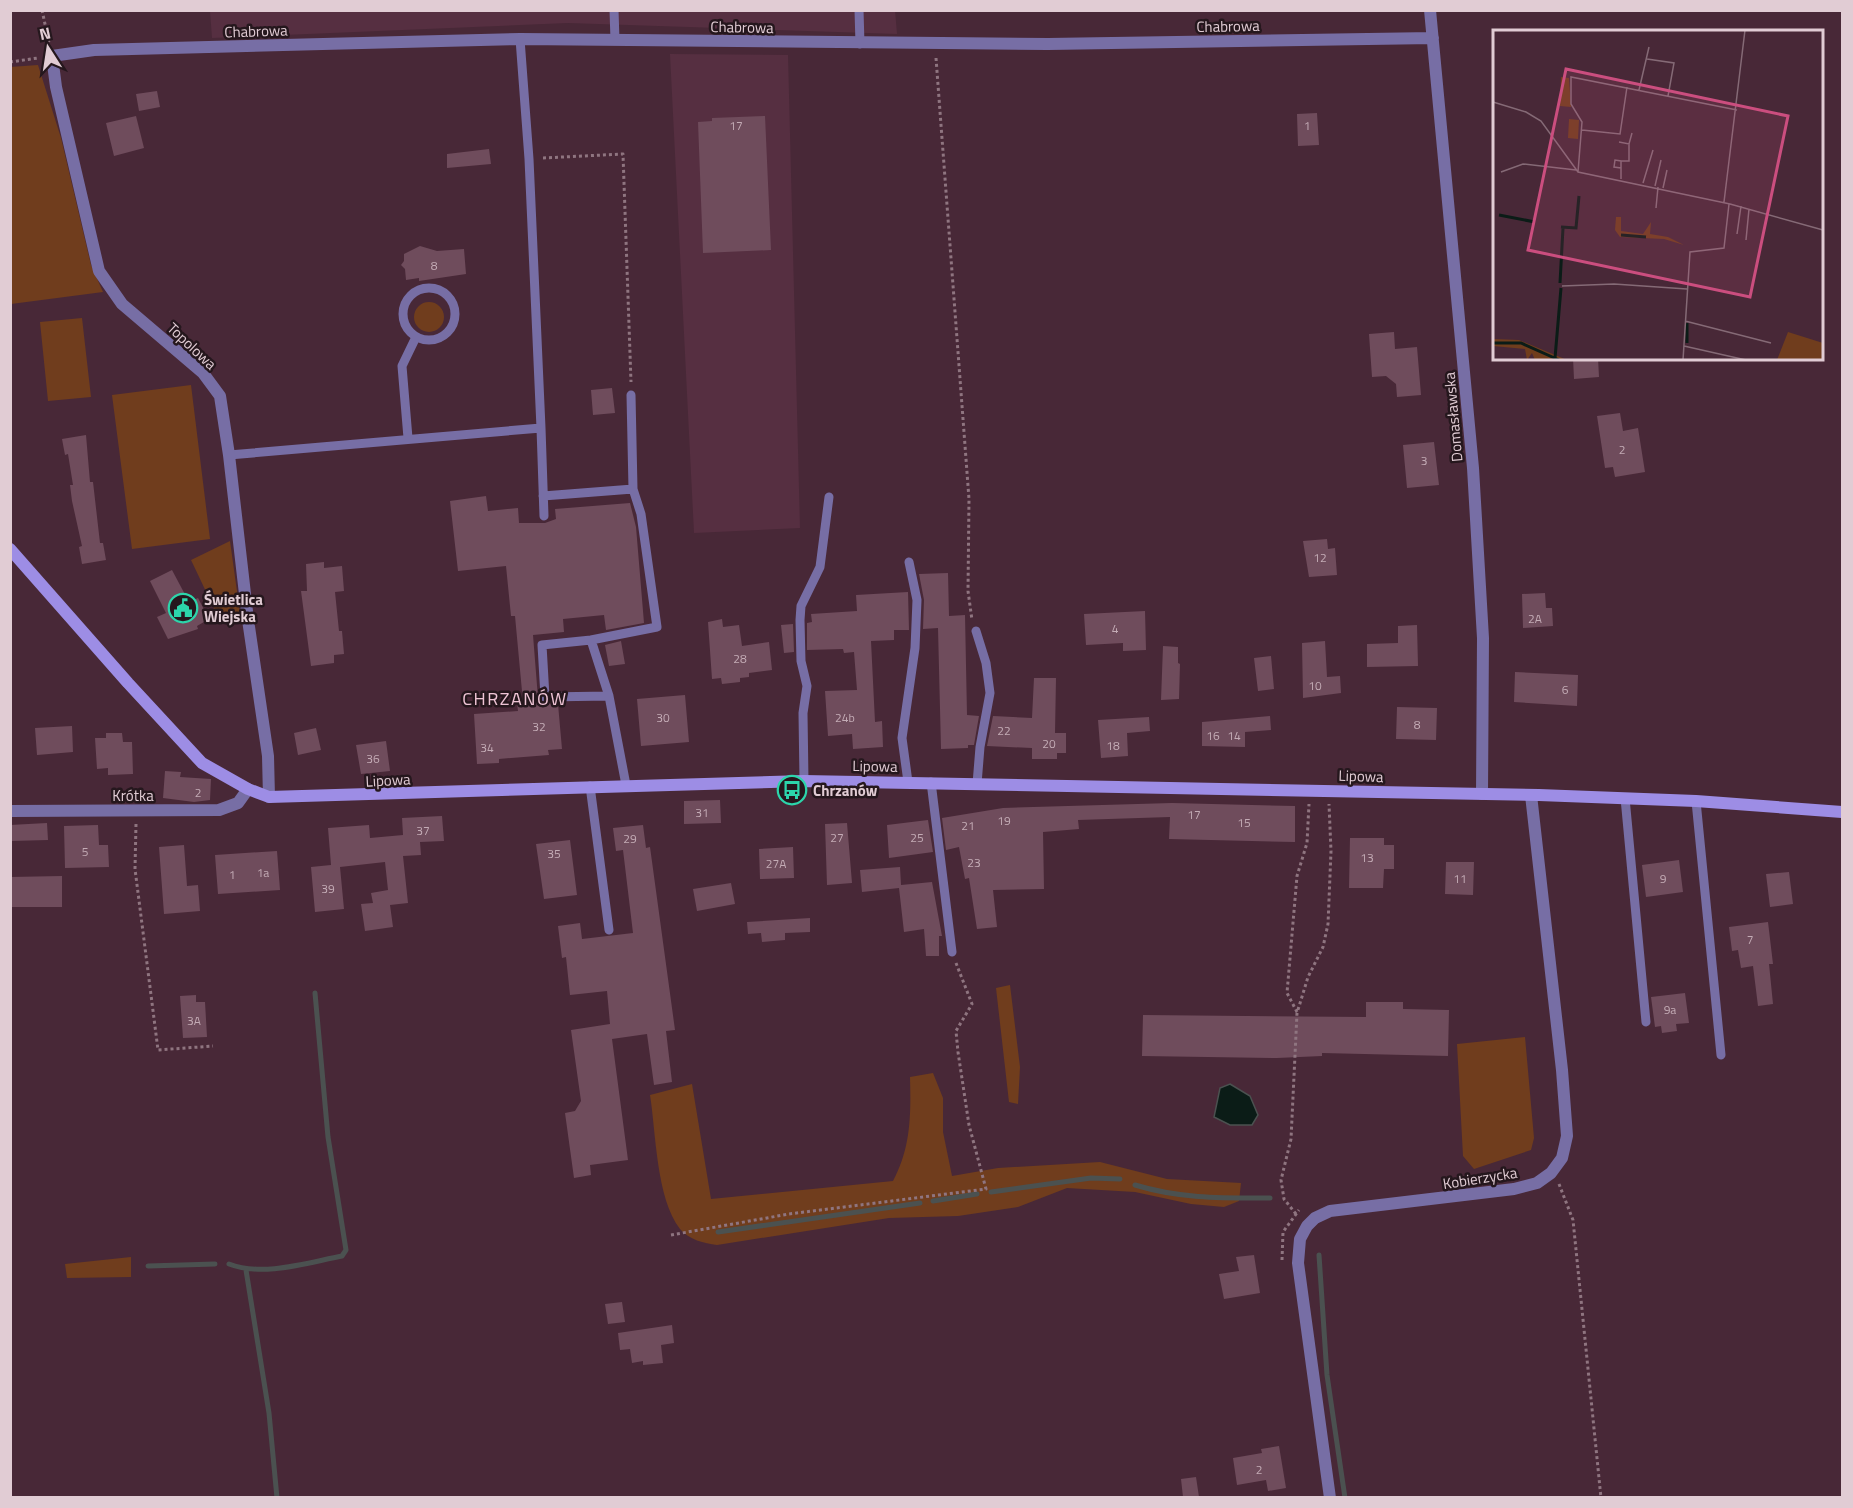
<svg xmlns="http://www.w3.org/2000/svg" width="1853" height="1508" font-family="'Titillium Web',sans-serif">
  <rect width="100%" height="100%" fill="#482837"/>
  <!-- built -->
  <path fill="#562f41" d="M895 10 897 34 568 23 212 38 210 11Z
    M670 54 788 55 800 528 694 533Z"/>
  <!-- green -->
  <path fill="#703d1d" d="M38 65 61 138 91 265 103 292 11 304 10 67Z
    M414 317a15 15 0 1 1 30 0a15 15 0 1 1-30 0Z
    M82 318 91 397 48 401 40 322Z
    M191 385 210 539 132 549 112 395Z
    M230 541 240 613 220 621 191 560Z
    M1010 985 1020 1067 1018 1104 1009 1102 996 988Z
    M1525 1037 1534 1138 1531 1150 1474 1169 1463 1156 1457 1044Z
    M933 1073 943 1098V1132L952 1176 998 1168 1100 1162 1167 1179 1241 1183 1239 1201 1224 1207 1191 1204 1135 1192 1067 1188 1018 1207 958 1216 889 1218 717 1245C704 1243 689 1240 680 1229 656 1198 656 1132 650 1095L692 1084 711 1199 893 1181C911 1147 911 1115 910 1077Z
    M131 1257V1277L67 1278 65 1264Z"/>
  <!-- water -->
  <path fill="#0b1c17" stroke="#4b5150" stroke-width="1.5" d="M1230 1084 1250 1096 1258 1115 1252 1125H1230L1214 1117 1220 1088Z"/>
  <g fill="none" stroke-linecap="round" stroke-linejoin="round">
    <!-- stream -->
    <path stroke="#4b5150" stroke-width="5" d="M1135 1185C1181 1199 1223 1198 1270 1198
      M991 1192 1091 1178 1120 1179
      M933 1201 977 1194
      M718 1232 920 1203
      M1319 1255 1327 1375 1345 1498
      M229 1264C263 1277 306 1263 342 1256L346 1250 328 1137 315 993
      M148 1266 215 1264
      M246 1270 269 1413 277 1498"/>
  </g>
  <!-- building -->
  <path fill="#6f4c5c" d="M157 91 160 107 139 111 136 94Z
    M1317 113 1319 145 1298 146 1297 114Z
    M136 116 144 148 114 156 106 123Z
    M765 116 771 250 703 253 698 122 712 121V118Z
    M489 149 491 164 447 168V154Z
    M420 246 437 251 464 249 466 274 419 281V278L406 280 405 269 401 265 404 261V254Z
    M1394 332 1395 349 1417 347 1421 395 1397 397 1396 384 1386 376 1372 377 1369 334Z
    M1573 358H1598L1599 377 1574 379Z
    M612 388 615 413 593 415 591 390Z
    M1620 413 1623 431 1638 428 1645 472 1615 477 1613 467 1605 468 1597 416Z
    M86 435 90 482H93L100 543H103L106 560 82 564 79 547 82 546 72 501 70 485H73L68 454 65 455 62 439Z
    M1434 442 1439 485 1407 488 1403 445Z
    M486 496 488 511 518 508 519 523H545L556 519 555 509 630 503 636 527 644 623 606 630 604 615 563 619 564 632 533 635 538 698 542 703 558 704 562 749 548 750 549 755 499 759V763L477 764 474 714 518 711 517 703 523 702 515 616H511L506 566 458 571 450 501Z
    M1327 539 1328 549 1335 548 1337 575 1309 577 1303 541Z
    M324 562V568L342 566 344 591 335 592 339 631H342L344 654 334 655V663L311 666 301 591H307L306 564Z
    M172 570 189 602 198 598 209 619 197 626 198 629 168 639 157 617 166 613 150 581Z
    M948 573 949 616 965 615 967 715 979 716 974 745H968V748L941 749 938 628 923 629 924 600 919 574Z
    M908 592 909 630H894V640L871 641 875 722 882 721 883 747 853 749 852 734 828 736 825 691 857 690 854 652 844 653 843 649 807 650V623L812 622 811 614 857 611 856 595Z
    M1545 593 1546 608H1552L1553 626 1523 628 1522 594Z
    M1145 611 1146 650 1123 651V643L1086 645 1084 614Z
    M722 619 723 627 739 625 742 646 769 642 772 670 749 673V677L740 678V682L722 684 721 678 712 679 708 622Z
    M793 624 794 652 784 653 781 625Z
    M1417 625 1418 666 1367 667V644L1398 643V626Z
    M621 641 625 664 609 666 605 645Z
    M1325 641 1327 677 1340 676 1341 693 1303 698 1302 643Z
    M1163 646 1178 647V663L1180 664 1179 699 1161 700Z
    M1271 656 1274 689 1258 691 1254 658Z
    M1515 672 1578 675 1577 706 1514 702Z
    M1034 678H1056L1055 733H1066V753H1057V759H1032V748L987 746 993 716 1032 718Z
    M685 695 689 742 641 746 637 699Z
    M1397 707 1437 708 1436 740 1396 739Z
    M1270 716 1271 730 1245 732V747L1202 746V722Z
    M1149 717 1150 731 1127 733 1128 756 1101 758 1098 720Z
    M72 726 73 752 37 755 35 728Z
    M316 728 321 750 298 755 294 733Z
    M106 733H122L123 742H132L133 774 108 775V768L97 769 95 738H106Z
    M386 741 390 771 361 774 356 745Z
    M165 771 181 772 180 777 211 779 210 800 194 802 163 798Z
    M720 800 721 823 684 824V801Z
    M1172 803 1295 806V842L1169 839 1170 817 1078 820 1079 829 1043 832 1044 889 993 890 997 927 977 929 969 878 965 879 959 847 946 850 942 818 1003 808Z
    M442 816 444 841 420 842 421 855 403 856 408 903 390 905 393 927 365 931 361 904 373 903 371 893 388 890 385 862 340 867 344 909 315 912 311 867 331 865 328 828 369 825 370 838 403 835 402 818Z
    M928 820 933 852 889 858 887 825Z
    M47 823 48 840 10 841V825Z
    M847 823 852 883 827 885 825 824Z
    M98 825 99 845H108L109 867 65 868 64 826Z
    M643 825 646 848 650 847 675 1030 666 1031 672 1082 654 1085 647 1034 612 1039 628 1160 590 1165 591 1175 574 1178 565 1113 575 1111 581 1101 571 1030 610 1024 607 991 570 995 566 957 562 958 558 926 580 923 582 939 633 933 623 850 616 851 613 828Z
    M1350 838H1384V845H1394V869H1384L1383 888H1349Z
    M570 840 577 895 544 899 536 844Z
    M184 845 187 886 198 885 200 911 164 914 159 847Z
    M793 847 794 878 760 879 759 849Z
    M277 851 280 890 218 894 215 855Z
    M1679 860 1683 892 1646 897 1642 865Z
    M1446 862H1474L1473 895 1445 894Z
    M900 867 901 885 932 882 942 936H939V956H926L924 929 904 932 899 888 862 892 860 870Z
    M1789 872 1793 904 1770 907 1766 874Z
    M62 876V907H10V877Z
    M731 883 735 904 697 911 693 889Z
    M810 918V932L785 933V940L762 942 761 933 748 934 747 922Z
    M1768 922 1773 964H1769L1773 1004 1758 1006 1753 966 1741 968 1738 950 1732 951 1729 927Z
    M1685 993 1689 1023 1676 1024 1677 1031 1662 1033 1661 1026 1655 1027 1651 997Z
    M196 995V1002H205L207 1037 183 1038 180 996Z
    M1366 1002H1403V1009L1449 1010 1448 1056 1322 1053V1056L1277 1058 1142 1056 1143 1015 1366 1017Z
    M1254 1255 1260 1293 1224 1299 1219 1274 1239 1271 1236 1257Z
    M622 1302 625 1322 608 1324 605 1304Z
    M672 1325 674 1343 661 1345 663 1363 643 1365V1361L632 1363 630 1349 620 1350 618 1333Z
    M1279 1446 1286 1488 1268 1491 1266 1480 1237 1485 1233 1458 1262 1453 1261 1449Z
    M1196 1477 1199 1497H1183L1181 1479Z"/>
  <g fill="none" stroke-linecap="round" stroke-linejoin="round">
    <!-- path -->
    <path stroke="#8f7580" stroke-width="3" stroke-dasharray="3 3" stroke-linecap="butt" d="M42 10 49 43
      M936 58 969 499 968 591 972 620
      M10 62 38 58
      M543 158 623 154 631 382
      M136 824 135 869 158 1050 213 1046
      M1297 1012 1287 993 1297 876 1307 843 1309 804
      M1559 1184 1573 1220 1601 1498
      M1296 1214 1284 1199 1281 1180 1291 1139 1297 1013 1308 977 1323 947 1328 924 1331 851 1329 804
      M671 1235 789 1214 986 1189 969 1125 958 1052 956 1031 972 1004 956 963
      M1282 1260 1283 1232 1299 1210"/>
    <!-- lane -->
    <path stroke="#776ea5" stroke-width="9" d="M614 10 615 40
      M859 10 860 44
      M403 314a26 26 0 1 1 52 0a26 26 0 1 1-52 0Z
      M541 428 544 516
      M408 438 402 366 416 337
      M229 455 541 428 529 159 520 39
      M543 496 633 489 631 395
      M976 631 986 663 990 693 980 747 977 784
      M591 640 657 627 641 514 633 489
      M609 696 545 697 542 645 591 640 609 696 626 785
      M804 781 803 713 807 686 801 661 800 620 801 606 820 567 829 497
      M908 782 902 738 915 648 917 600 909 562
      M931 782 952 952
      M590 786 609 930
      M1625 798 1646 1022
      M1696 801 1721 1055"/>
    <!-- street -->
    <path stroke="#776ea5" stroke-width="12" d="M1430 10 1473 468 1483 638 1482 794
      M269 797 268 756 248 620 229 455 220 396 203 373 122 304 99 271 56 87 52 56 94 50 520 39 1048 44 1433 38
      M10 811 219 810 238 803 248 789
      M1330 1498 1298 1263 1300 1239 1307 1226 1315 1218 1330 1211 1514 1189 1537 1183 1551 1173 1562 1158 1567 1136 1562 1070 1531 795"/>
    <!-- secondary -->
    <path stroke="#9d8de5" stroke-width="12" d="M10 549 128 683 202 763 248 789 269 797 804 781 1539 795 1696 801 1842 812"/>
  </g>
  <!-- icons -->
  <defs>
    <g id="civic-ring" transform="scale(1.5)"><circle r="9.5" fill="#25171d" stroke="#2cd5ab" stroke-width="1.5"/><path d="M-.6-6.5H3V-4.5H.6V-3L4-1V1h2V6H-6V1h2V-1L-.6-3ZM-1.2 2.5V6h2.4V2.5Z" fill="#2cd5ab"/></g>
    <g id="bus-ring" transform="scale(1.5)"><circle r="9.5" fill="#25171d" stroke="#2cd5ab" stroke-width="1.5"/><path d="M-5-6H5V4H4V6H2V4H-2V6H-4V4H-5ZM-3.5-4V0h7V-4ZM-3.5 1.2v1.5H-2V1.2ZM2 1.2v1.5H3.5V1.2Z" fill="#2cd5ab"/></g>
  </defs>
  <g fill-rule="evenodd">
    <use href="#civic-ring" x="183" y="608"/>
    <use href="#bus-ring" x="792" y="790"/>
  </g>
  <g text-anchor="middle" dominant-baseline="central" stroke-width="5" stroke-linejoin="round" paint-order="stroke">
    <!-- number labels -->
    <g font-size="12" fill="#c4acb6">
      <text x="736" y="125">17</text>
      <text x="1307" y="125">1</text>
      <text x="434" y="265">8</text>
      <text x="1622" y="449">2</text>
      <text x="1424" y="460">3</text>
      <text x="1320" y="557">12</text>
      <text x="1535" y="618">2A</text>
      <text x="1115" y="628">4</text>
      <text x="740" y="658">28</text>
      <text x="1315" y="685">10</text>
      <text x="1565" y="689">6</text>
      <text x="663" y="717">30</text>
      <text x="845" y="717">24b</text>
      <text x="1417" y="724">8</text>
      <text x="539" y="726">32</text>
      <text x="1004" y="730">22</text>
      <text x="1213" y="735">16</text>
      <text x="1234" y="735">14</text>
      <text x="1049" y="743">20</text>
      <text x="1113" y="745">18</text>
      <text x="487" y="747">34</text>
      <text x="373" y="758">36</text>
      <text x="198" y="792">2</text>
      <text x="702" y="812">31</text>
      <text x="1194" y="814">17</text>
      <text x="1004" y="820">19</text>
      <text x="1244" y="822">15</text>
      <text x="968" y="825">21</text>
      <text x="423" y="830">37</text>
      <text x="837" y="837">27</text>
      <text x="917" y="837">25</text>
      <text x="630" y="838">29</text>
      <text x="85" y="851">5</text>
      <text x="554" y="853">35</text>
      <text x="1367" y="857">13</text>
      <text x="974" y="862">23</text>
      <text x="776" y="863">27A</text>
      <text x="263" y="872">1a</text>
      <text x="232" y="874">1</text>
      <text x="1460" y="878">11</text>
      <text x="1663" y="878">9</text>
      <text x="328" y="888">39</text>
      <text x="1750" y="939">7</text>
      <text x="1670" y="1009">9a</text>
      <text x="194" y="1020">3A</text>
      <text x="1259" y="1469">2</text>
    </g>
    <!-- street labels -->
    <g font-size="15" fill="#e1ccd4" stroke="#25171d">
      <text transform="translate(1228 26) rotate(-1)">Chabrowa</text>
      <text transform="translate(742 27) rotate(1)">Chabrowa</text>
      <text transform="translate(256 31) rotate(-2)">Chabrowa</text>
      <text transform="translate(192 346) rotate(43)">Topolowa</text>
      <text transform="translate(1453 417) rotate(-95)">Domasławska</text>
      <text transform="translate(875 766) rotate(1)">Lipowa</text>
      <text transform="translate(1361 776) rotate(2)">Lipowa</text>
      <text transform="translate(388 780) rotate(-3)">Lipowa</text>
      <text x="133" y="795">Krótka</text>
      <text transform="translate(1480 1178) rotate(-9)">Kobierzycka</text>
    </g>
    <!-- poi labels -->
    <g font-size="15" font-weight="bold" fill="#e1ccd4" stroke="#25171d" text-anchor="start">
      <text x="204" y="599">Świetlica<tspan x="204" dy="17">Wiejska</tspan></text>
      <text x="813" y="790">Chrzanów</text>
    </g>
    <!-- quarter labels -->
    <g font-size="18" letter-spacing="1.5" fill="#eec4d5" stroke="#25171d">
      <text x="515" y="698">CHRZANÓW</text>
    </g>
  </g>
  <!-- overview -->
  <g transform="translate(1493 30)">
    <rect width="330" height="330" fill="#482837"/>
    <path d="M68 47 76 48 78 77 67 76ZM76 89 86 90 85 109 75 108ZM123 187H128V201L150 204 158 192 157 204 175 207 191 215 171 209 127 207 122 200ZM295 302 330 313V330H284ZM0 309 26 310 74 330H42L39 323 34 330 32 319 0 316Z" fill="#703d1d"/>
    <path fill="none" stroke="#0b1c17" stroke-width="3" d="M6 185 42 192M68 197 83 198 86 166M128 205 153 207M67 253 70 198M0 313H28L66 330M194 313V293M62 328 68 258"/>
    <path fill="none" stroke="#856a76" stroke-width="1.5" d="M154 29 181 33 175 66M146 60 156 17M0 72 33 82 48 91 85 142 237 174 330 200M89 100 127 104 134 57M126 112 136 114 139 103M128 131H136V114M8 142 30 134 83 140M85 142 89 92 78 74V47L244 80M128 149V131L122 130 121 137 128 138M150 153 160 120M162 156 168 130M170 158 174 140M231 172 252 0M163 178 165 157M244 204 248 176M253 210 256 179M69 256 121 254 194 259M192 291 278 313M191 316 253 330M190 330 197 222 231 218 236 174"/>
    <path fill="#cb4e7f" fill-opacity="0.15" stroke="#cb4e7f" stroke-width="3" d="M73 39 295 86 257 267 35 220Z"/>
    <rect width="330" height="330" fill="none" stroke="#e1ccd4" stroke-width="3"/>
  </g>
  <!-- border -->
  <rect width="1853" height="1508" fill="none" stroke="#e1ccd4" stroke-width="24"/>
  <!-- north arrow -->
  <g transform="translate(48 48) rotate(348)" stroke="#25171d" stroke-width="4.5" paint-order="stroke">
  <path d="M0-4.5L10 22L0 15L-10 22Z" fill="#e1ccd4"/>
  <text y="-9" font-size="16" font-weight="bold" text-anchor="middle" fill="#e1ccd4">N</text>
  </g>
</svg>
